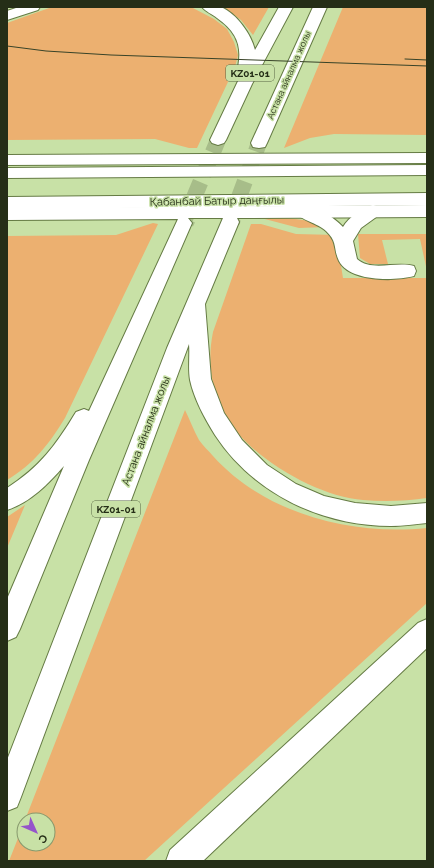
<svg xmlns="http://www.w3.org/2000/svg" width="434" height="868" font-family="Raleway,sans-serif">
  <rect width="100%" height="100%" fill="#c8e1a6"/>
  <!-- green -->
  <path fill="#ecb070" d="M52 7H191L214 19 227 29 234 42 238 55 235 67 197 148H189L155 139 7 140V23Z
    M223 7H269L253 35 241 20Z
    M343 7H427V135L334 134 310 138 284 148Z
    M261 218C284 218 305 217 326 227L299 228Z
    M153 223 158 224 65 418C49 444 34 464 7 480V236L116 235Z
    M251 224H261L296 234 336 235 343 278H427V498C407 501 384 502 363 500 318 497 249 457 226 417 211 391 207 361 213 332Z
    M358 234H427V271L420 239 382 240 388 264H370L360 258Z
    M185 410C190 420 194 431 199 440 203 446 209 451 213 456 265 514 352 536 427 528V603L144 861H9L24 823V844H48V820H25Z
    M25 505 7 548V517Z"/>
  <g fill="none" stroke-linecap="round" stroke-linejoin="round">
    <!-- highway-tunnel-far1 -->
    <path stroke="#a7bd89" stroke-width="16" stroke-dasharray="16 8" stroke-linecap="butt" d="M185 219 218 140
      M231 219 259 143"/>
    <!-- highway-tunnel -->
    <path stroke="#a7bd89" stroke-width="20" stroke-dasharray="20 10" stroke-linecap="butt" d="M184 222 186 218
      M230 222 231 218"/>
    <!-- minor casing -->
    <g stroke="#657b44" stroke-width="2">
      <path id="minor" d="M373 205 379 207 382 211 379 215 361 228 353 241 357 259C371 272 396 261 414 266L416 271 414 276C394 281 350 282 339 261 333 249 338 242 326 231 318 223 300 220 295 212L298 208C313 204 333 216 343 227 349 217 362 208 373 205Z"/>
    </g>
    <!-- major casing -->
    <g stroke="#657b44" stroke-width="2">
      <path id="major" d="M427 165V175L7 178V168Z
        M427 193V205L7 209V197Z"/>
    </g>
    <!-- highway casing -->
    <g stroke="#657b44" stroke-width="2">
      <path id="highway" d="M19 7H40L38 10 7 20V11Z
        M202 7C208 7 216 6 221 7 237 14 251 34 255 50L279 7H293L252 84 226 140 224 143 218 145 212 143 210 140 239 79 236 76C243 50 240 34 217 18 212 14 206 12 202 7Z
        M313 7H327L267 143 265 147 259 148 253 147 251 143Z
        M427 153V163L7 165V155Z
        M427 205V217L237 218 239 222 205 304 211 379 224 413 242 440 267 465 296 484 324 496 355 503 391 506 427 503V523C415 524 403 526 391 526 321 526 253 493 215 435 205 419 194 399 190 380 188 368 190 355 189 344L21 797 17 807 7 811V760L167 348 223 218H188L192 223 89 460 20 629 16 637 7 641V599L64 466C48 484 31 502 7 510V488C40 467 56 445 76 412L84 409 89 411 178 219 7 220V208Z
        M427 619V648L203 861H166L170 850 418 623Z"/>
    </g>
    <!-- minor -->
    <use href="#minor" fill="#fff" fill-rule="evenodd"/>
    <!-- major -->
    <use href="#major" fill="#fff" fill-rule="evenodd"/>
    <!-- highway -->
    <use href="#highway" fill="#fff" fill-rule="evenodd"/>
    <!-- tram -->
    <path stroke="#384328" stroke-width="1" d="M7 46 46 51 111 55 427 66
      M405 59 427 60"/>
  </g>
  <g text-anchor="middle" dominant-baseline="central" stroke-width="3" stroke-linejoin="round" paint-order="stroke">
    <!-- far-street labels -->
    <g font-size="9" fill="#252e17" stroke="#c8e1a6">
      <text transform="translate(289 75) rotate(-66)">Астана айналма жолы</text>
    </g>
    <!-- shield labels -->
    <g fill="#c8e1a6" stroke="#566442" stroke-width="1">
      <rect x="226" y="65" width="48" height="16" rx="3"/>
      <rect x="92" y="501" width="48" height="16" rx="3"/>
    </g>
    <g font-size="10" font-weight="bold" fill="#252e17">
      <text x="250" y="73">KZ01-01</text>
      <text x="116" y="509">KZ01-01</text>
    </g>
    <!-- street labels -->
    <g font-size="11" fill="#252e17" stroke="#c8e1a6">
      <text transform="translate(217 201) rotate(-1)">Қабанбай Батыр даңғылы</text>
      <text transform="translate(146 431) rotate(-69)">Астана айналма жолы</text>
    </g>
  </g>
  <!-- border -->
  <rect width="434" height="868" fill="none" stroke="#252e17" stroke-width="16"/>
  <!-- north arrow -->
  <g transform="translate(36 832) rotate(135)"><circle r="19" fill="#c8e1a6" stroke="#87996d"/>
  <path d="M0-3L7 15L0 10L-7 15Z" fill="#9554ca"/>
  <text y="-6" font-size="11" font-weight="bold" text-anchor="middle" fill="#252e17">С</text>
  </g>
</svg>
